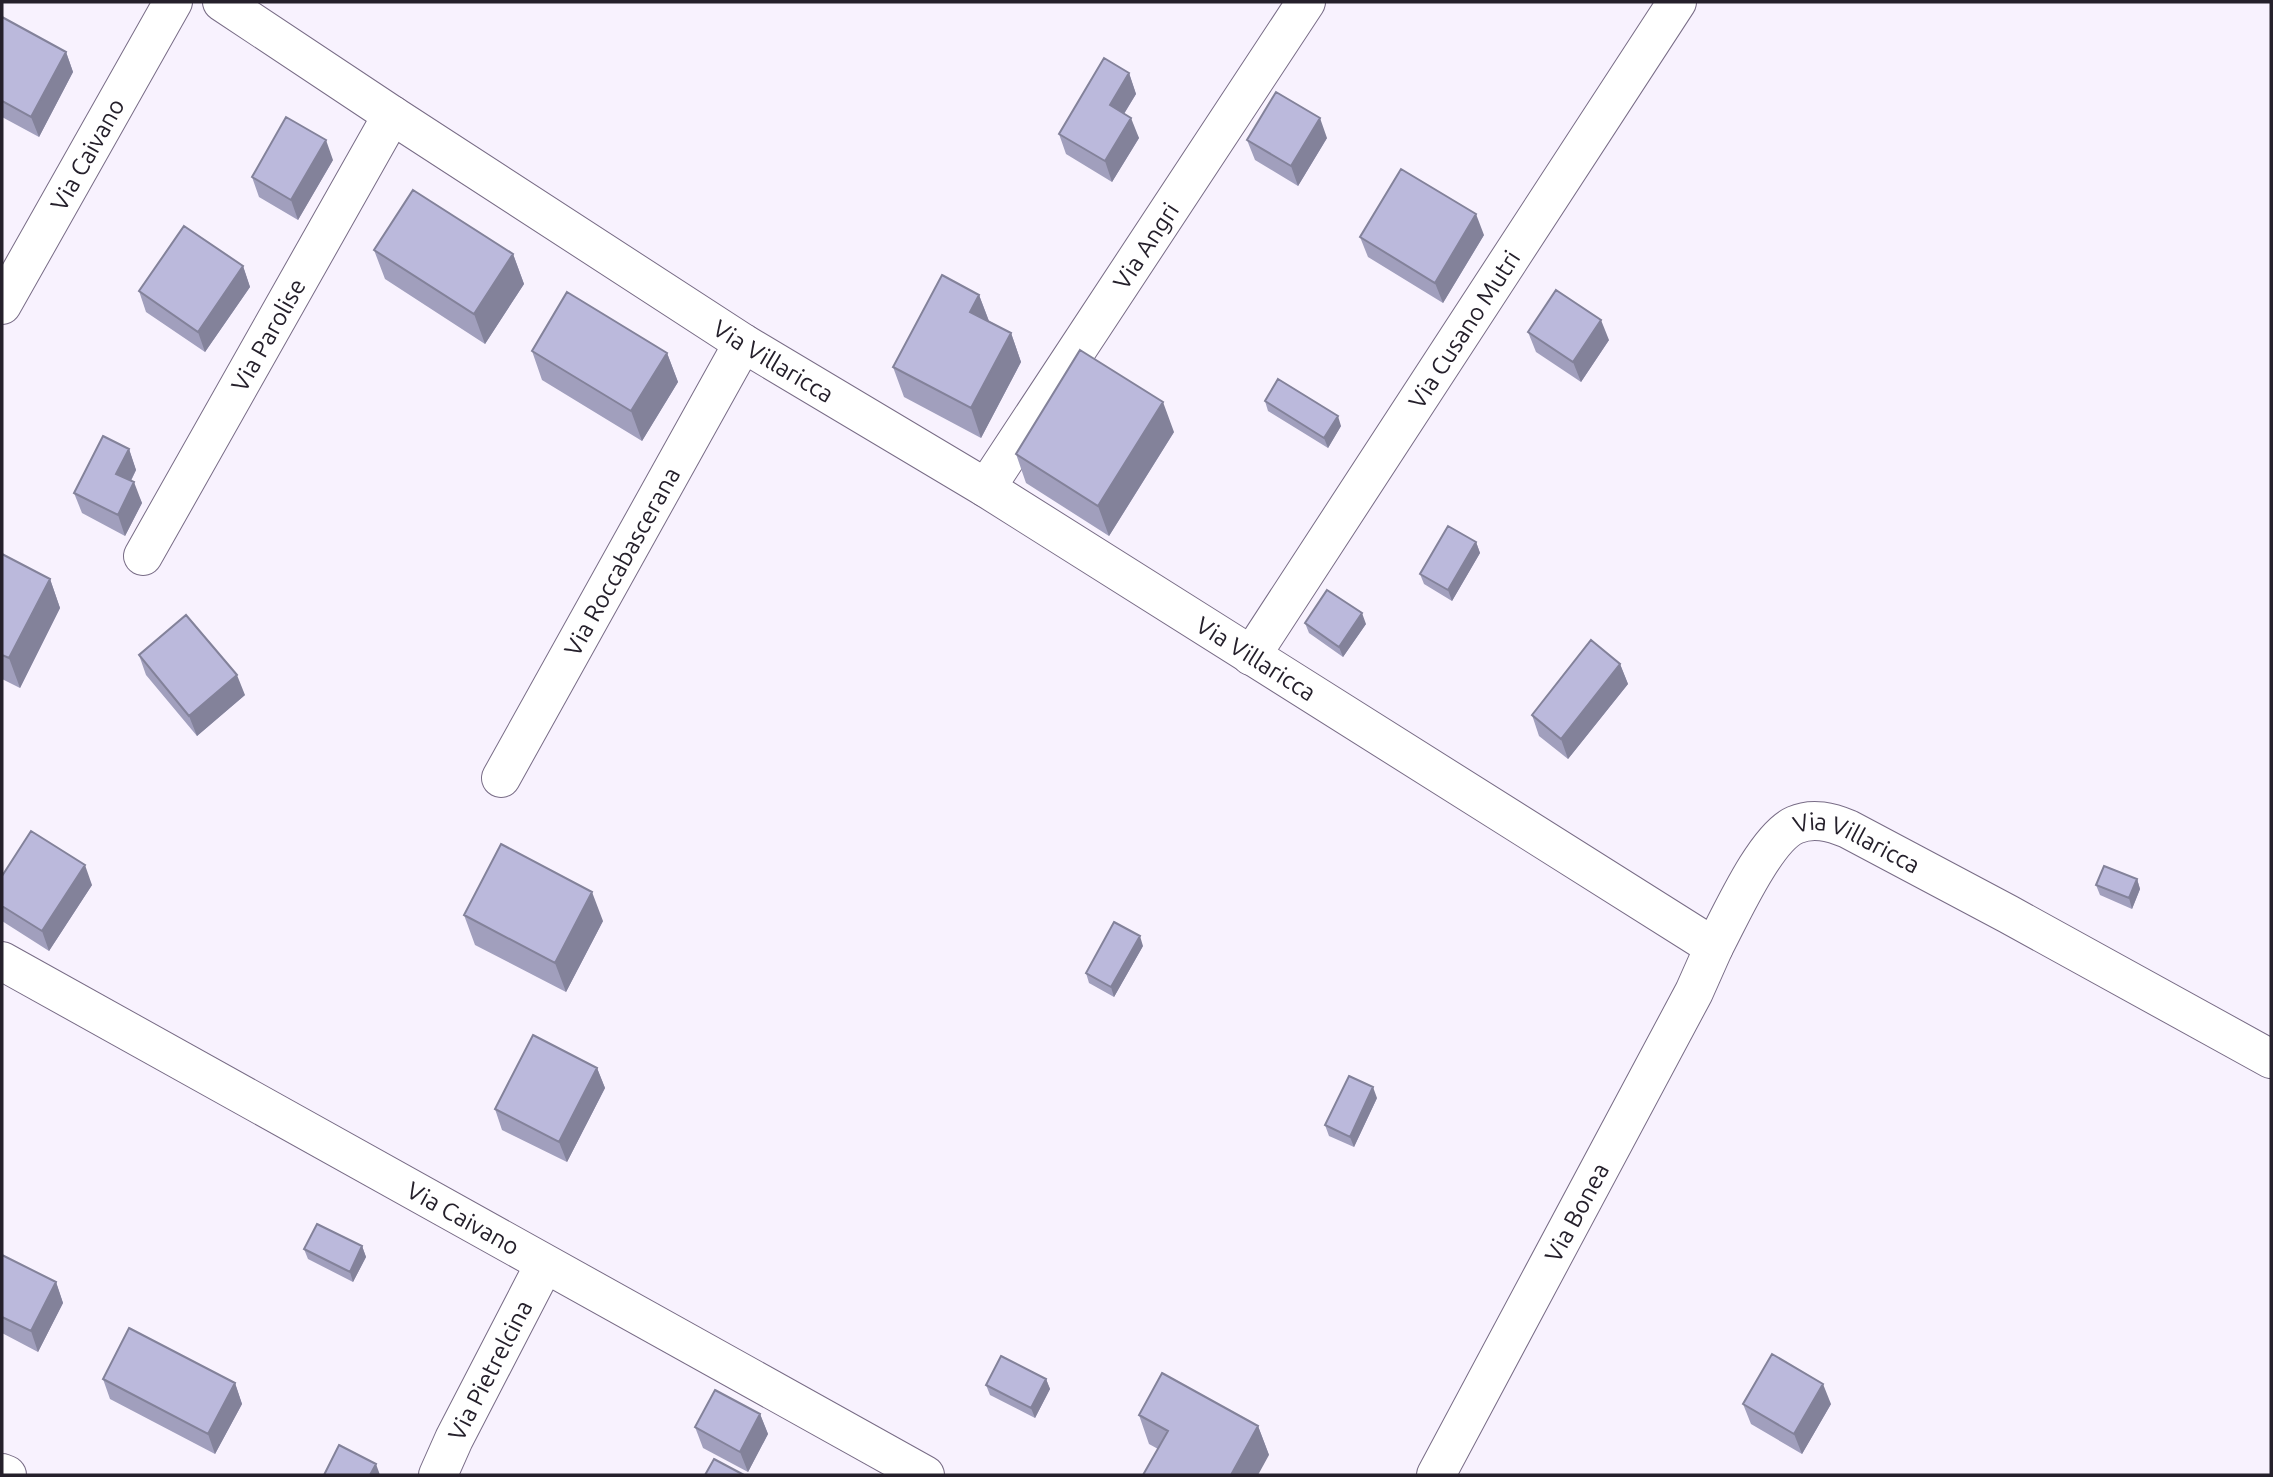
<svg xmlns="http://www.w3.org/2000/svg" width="2273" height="1477" font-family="Ubuntu,sans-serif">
  <rect width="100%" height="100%" fill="#f8f2fe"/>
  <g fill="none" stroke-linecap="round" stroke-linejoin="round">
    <!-- minor casing -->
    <g stroke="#786c86" stroke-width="40">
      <g id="minor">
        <path id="s1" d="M222 2 392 115 743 343 986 488 1714 947C1730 917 1765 838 1795 825 1813 817 1831 822 1848 829L2008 914 2271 1059"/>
        <path id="s2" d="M2 305 173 2"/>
        <path id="s3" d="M986 488 1306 2"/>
        <path id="s4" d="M143 556 392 115"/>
        <path id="s5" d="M1251 656 1677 2"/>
        <path id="s6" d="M501 778 743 343"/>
        <path id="s7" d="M2 961 925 1475"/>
        <path d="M2 1473 7 1475"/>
        <path id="s8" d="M438 1475 454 1439 544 1265"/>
        <path id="s9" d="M1436 1475 1694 992 1714 947"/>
      </g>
    </g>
    <!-- minor -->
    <use href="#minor" stroke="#fff" stroke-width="38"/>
  </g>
  <!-- wall -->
  <path fill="#a19fbd" d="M2 17 66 52 73 72 39 137 2 117Z
    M1129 73 1136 94 1124 114 1139 138 1112 182 1066 154 1059 134Z
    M1327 138 1298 186 1255 160 1247 140Z
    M333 160 298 220 259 197 252 177Z
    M1484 235 1443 303 1368 257 1360 237Z
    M374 250 513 254 524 284 485 344 385 279Z
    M243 266 250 287 205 352 146 312 139 291Z
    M979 295 989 321 1011 333 1021 362 981 438 904 397 893 367Z
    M1528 332 1609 340 1581 382 1536 352Z
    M532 351 667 353 678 382 642 441 542 380Z
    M1265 401 1341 426 1328 448 1268 411Z
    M1174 432 1109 536 1026 483 1016 454Z
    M129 449 136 470 131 481 142 503 125 536 82 513 74 493Z
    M1476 542 1480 553 1452 601 1424 584 1420 574Z
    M2 554 50 579 60 608 20 688 2 679Z
    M1305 623 1366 624 1343 657 1309 633Z
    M139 655 245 695 197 736 146 675Z
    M1620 664 1628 684 1568 759 1539 736 1532 715Z
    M2 876 92 885 49 951 2 921Z
    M2137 879 2140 889 2132 909 2100 895 2096 885Z
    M464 915 603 921 566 992 475 945Z
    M1143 946 1114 997 1089 983 1086 973Z
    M597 1068 605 1088 567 1162 502 1130 495 1109Z
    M1377 1098 1354 1147 1329 1136 1325 1125Z
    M362 1246 366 1257 353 1282 308 1259 304 1249Z
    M2 1255 56 1282 63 1303 38 1352 2 1333Z
    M103 1379 235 1383 242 1404 215 1454 110 1399Z
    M1046 1379 1050 1389 1035 1418 990 1395 986 1385Z
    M1743 1404H1831L1802 1454 1751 1424Z
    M760 1414 768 1434 748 1472 703 1448 695 1427Z
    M1139 1415 1258 1426 1269 1455 1158 1449 1149 1444Z"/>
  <!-- shaded-wall -->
  <path fill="#83829a" d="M66 52 73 72 39 137 31 117Z
    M1129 73 1136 94 1117 125 1110 105Z
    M1131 118 1139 138 1112 182 1105 161Z
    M1320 118 1327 138 1298 186 1291 166Z
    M326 140 333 160 298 220 291 200Z
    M1476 214 1484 235 1443 303 1435 283Z
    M513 254 524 284 485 344 474 314Z
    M243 266 250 287 205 352 198 332Z
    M979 295 990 324 970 312Z
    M1601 320 1609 340 1581 382 1573 362Z
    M1011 333 1021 362 981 438 971 408Z
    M667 353 678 382 642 441 631 411Z
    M1163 402 1174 432 1109 536 1098 506Z
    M1338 416 1341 426 1328 448 1324 438Z
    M129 449 136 470 124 494 116 474Z
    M134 482 142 503 125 536 118 515Z
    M1476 542 1480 553 1452 601 1448 590Z
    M50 579 60 608 20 688 9 658Z
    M1362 613 1366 624 1343 657 1339 647Z
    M1620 664 1628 684 1568 759 1561 739Z
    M237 675 245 695 197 736 189 716Z
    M85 865 92 885 49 951 42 931Z
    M2137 879 2140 889 2132 909 2129 898Z
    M592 892 603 921 566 992 555 963Z
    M1140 936 1143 946 1114 997 1111 987Z
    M597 1068 605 1088 567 1162 559 1142Z
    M1373 1087 1377 1098 1354 1147 1350 1137Z
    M362 1246 366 1257 353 1282 350 1272Z
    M56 1282 63 1303 38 1352 31 1331Z
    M1046 1379 1050 1389 1035 1418 1031 1408Z
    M235 1383 242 1404 215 1454 208 1434Z
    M1823 1384 1831 1404 1802 1454 1794 1434Z
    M760 1414 768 1434 748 1472 740 1452Z
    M1258 1426 1269 1455 1258 1475H1231Z
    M376 1464 380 1475H370Z"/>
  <!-- building -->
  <path fill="#bbb9dc" stroke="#83829a" stroke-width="2" d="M2 17 66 52 31 117 2 101Z
    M1104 58 1129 73 1110 105 1131 118 1105 161 1059 134Z
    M1276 92 1320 118 1291 166 1247 140Z
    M286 117 326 140 291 200 252 177Z
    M1401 169 1476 214 1435 283 1360 237Z
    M413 190 513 254 474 314 374 250Z
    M184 226 243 266 198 332 139 291Z
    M942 275 979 295 970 312 1011 333 971 408 893 367Z
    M1556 290 1601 320 1573 362 1528 332Z
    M567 292 667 353 631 411 532 351Z
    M1080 350 1163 402 1098 506 1016 454Z
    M1278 379 1338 416 1324 438 1265 401Z
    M103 436 129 449 116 474 134 482 118 515 74 493Z
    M1448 526 1476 542 1448 590 1420 574Z
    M2 554 50 579 9 658 2 655Z
    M1327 590 1362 613 1339 647 1305 623Z
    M186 615 237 675 189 716 139 655Z
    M1591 640 1620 664 1561 739 1532 715Z
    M31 831 85 865 42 931 2 906V876Z
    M501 844 592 892 555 963 464 915Z
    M2104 866 2137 879 2129 898 2096 885Z
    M1114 922 1140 936 1111 987 1086 973Z
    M533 1035 597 1068 559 1142 495 1109Z
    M1349 1076 1373 1087 1350 1137 1325 1125Z
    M317 1224 362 1246 350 1272 304 1249Z
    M2 1255 56 1282 31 1331 2 1317Z
    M129 1328 235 1383 208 1434 103 1379Z
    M1772 1354 1823 1384 1794 1434 1743 1404Z
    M1001 1356 1046 1379 1031 1408 986 1385Z
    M1162 1373 1258 1426 1231 1475H1143L1168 1431 1139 1415Z
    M715 1390 760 1414 740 1452 695 1427Z
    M339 1445 376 1464 370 1475H324Z
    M714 1459 744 1475H705Z"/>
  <g text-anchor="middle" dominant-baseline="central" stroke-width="5" stroke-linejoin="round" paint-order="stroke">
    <!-- street labels -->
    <g font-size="24" fill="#25202b" stroke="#fff">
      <text stroke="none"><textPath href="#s2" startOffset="173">Via Caivano</textPath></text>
      <text stroke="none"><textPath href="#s3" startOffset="290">Via Angri</textPath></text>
      <text stroke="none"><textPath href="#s5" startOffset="390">Via Cusano Mutri</textPath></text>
      <text stroke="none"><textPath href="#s4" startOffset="254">Via Parolise</textPath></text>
      <text stroke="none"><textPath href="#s1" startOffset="658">Via Villaricca</textPath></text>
      <text stroke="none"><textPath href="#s6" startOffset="248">Via Roccabascerana</textPath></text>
      <text stroke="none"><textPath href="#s1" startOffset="1225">Via Villaricca</textPath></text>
      <text stroke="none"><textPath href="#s1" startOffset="1981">Via Villaricca</textPath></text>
      <text stroke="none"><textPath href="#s9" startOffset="298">Via Bonea</textPath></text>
      <text stroke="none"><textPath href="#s7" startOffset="528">Via Caivano</textPath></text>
      <text stroke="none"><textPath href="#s8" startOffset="117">Via Pietrelcina</textPath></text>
    </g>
  </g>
  <!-- border -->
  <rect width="2273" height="1477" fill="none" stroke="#25202b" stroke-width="7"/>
</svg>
